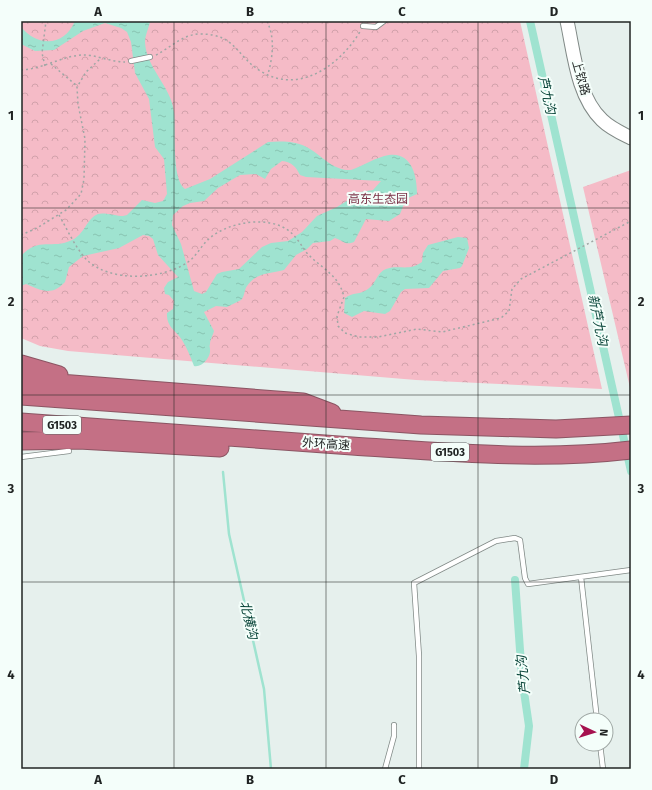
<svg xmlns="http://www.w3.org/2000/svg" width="652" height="790" font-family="'Fira Sans','Noto Sans SC',sans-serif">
  <defs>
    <pattern id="park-crowns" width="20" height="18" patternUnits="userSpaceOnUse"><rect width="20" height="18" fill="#f5bbc7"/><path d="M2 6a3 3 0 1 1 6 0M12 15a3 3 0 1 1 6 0" fill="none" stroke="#d2a1ab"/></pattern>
    <pattern id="water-ripples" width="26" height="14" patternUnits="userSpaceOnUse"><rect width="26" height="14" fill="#9fe3d0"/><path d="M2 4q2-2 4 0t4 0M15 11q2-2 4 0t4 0" fill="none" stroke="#89c3b2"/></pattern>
  </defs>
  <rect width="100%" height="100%" fill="#e6f0ed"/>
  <!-- park -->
  <path fill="url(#park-crowns)" d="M21 21H520L602 389 416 380 68 351 40 346 21 338Z
    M631 170V392L583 187Z"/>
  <!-- water -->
  <path fill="url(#water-ripples)" fill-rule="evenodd" d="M75 21H150C149 28 145 35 145 42 146 68 171 86 174 112 176 129 171 179 185 189L210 179 268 142C282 141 298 141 310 149 323 157 334 171 351 170 363 166 376 157 389 155 412 152 417 176 417 194L406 199 400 214 389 221 366 219 354 242C345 246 342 240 335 238L330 241 313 243 307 249 296 255 284 270C270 274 257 272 247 286 244 290 245 296 241 300L227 307 216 306 204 312 214 331C213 335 210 340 210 344 209 348 210 345 210 350 211 357 202 368 194 366 191 358 187 348 182 340 176 330 166 327 167 313L173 309 174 301 169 295 165 294 164 288 168 282 178 277 158 255 153 239 149 236 143 235 119 248 83 256 69 267 65 282C51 297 41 290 26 284L21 286V256C39 236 52 250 72 240 84 235 87 218 98 214 104 212 117 216 123 216L127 215 142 200 155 203 163 201 167 194 164 159 155 147 149 99 135 73 131 42 127 32 121 28 105 23 83 31 54 50 35 51 21 44V27C38 47 64 47 75 21ZM282 161C292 162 296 167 300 175L306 177 381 181 373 190 361 192 337 207 317 216 302 232 288 241 271 243 262 247 239 269 222 272 217 274 206 292 202 294 194 291 181 244 172 225 173 215 183 206 190 203 204 201 218 188 240 175 256 174 265 179 271 169Z
    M458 237 467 238 469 248 462 266 460 268 443 271 429 288 405 289 401 292 390 311 385 314 364 311 352 317 344 313 345 298C352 292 361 295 368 289 376 284 377 272 386 269 399 264 408 272 422 262L423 253 428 245Z"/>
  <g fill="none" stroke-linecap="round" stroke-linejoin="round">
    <!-- stream -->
    <path stroke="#9fe3d0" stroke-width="2.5" d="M223 472 229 534 264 689 271 769"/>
    <!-- canal -->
    <path stroke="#9fe3d0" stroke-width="8" d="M530 21 631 471
      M515 580 522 678 529 726 524 769"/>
    <!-- lane casing -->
    <g stroke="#808986" stroke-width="6">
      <path id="lane" d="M363 26 376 27 384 21
        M131 61 150 57
        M21 457 69 451
        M581 577 597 720
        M600 744 603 769
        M385 769 394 736V725
        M419 769V656L414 583 496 541 515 538 520 540 525 578 528 584 631 570"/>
    </g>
    <!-- secondary casing -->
    <g stroke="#808986" stroke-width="15">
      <path id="secondary" d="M567 21C574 53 577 96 602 120 610 128 621 133 631 138"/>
    </g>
    <!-- highway casing -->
    <g stroke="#8b5563" stroke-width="19">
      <path id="highway" d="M21 364 59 375
        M21 380 303 402 332 413
        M21 396 421 425 556 429 631 425
        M21 422C131 430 242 438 352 446 444 452 539 461 631 450
        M21 441 79 440 220 448"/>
    </g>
    <!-- path -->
    <path stroke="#9fa7a5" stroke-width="1.5" stroke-dasharray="2 3" stroke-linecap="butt" d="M267 21C275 38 273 56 268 74
      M156 55C170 48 183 34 200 34 237 34 236 57 262 72 301 95 342 63 361 30
      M51 64 77 86
      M45 66 42 53 46 21
      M21 70C43 69 62 56 82 55 94 54 110 62 125 62
      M59 215C67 229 75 247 86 259 109 283 162 280 188 262 197 256 201 245 210 238 228 222 269 215 289 231 296 236 301 245 306 252 320 268 339 274 344 297L337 316 338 326 345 333 359 337H378L417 329 442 332 501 318 509 311 512 289 521 279 631 221
      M21 235 37 228 66 210 81 194 84 179 85 139 78 104 77 87 86 72 100 59"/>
    <!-- lane -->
    <use href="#lane" stroke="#fff" stroke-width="4.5"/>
    <!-- secondary -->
    <use href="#secondary" stroke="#fff" stroke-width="13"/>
    <!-- highway -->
    <use href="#highway" stroke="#c47085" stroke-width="17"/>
  </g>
  <!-- grid -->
  <path fill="none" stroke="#202423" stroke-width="1" stroke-opacity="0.55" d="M174 21V769M326 21V769M478 21V769M21 208H631M21 395H631M21 582H631"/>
  <g text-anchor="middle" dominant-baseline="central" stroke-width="4" stroke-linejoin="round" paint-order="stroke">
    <!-- shield labels -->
    <g fill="#f4fefa" stroke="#606564" stroke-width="1">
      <rect x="43" y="416" width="38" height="18" rx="3"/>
      <rect x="431" y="443" width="38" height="18" rx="3"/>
    </g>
    <g font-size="11" font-weight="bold" fill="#202423">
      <text x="62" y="425">G1503</text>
      <text x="450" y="452">G1503</text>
    </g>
    <!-- street labels -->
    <g font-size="12" fill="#202423" stroke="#f4fefa">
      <text transform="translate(581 78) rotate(74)">上钦路</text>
      <text transform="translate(326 444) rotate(4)">外环高速</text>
    </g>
    <!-- park labels -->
    <g font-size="12" fill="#7c3348" stroke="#f4fefa">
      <text x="378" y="199">高东生态园</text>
    </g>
    <!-- water labels -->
    <g font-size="13" font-style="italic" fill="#0a463a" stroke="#f4fefa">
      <text transform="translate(547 95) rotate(77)">芦九沟</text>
      <text transform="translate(598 320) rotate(78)">新芦九沟</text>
      <text transform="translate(249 620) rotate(77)">北横沟</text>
      <text transform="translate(523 675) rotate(-96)">芦九沟</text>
    </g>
  </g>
  <!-- border -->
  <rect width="652" height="790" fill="none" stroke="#f4fefa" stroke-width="44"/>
  <!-- north arrow -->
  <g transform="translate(594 732) rotate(94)"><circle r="19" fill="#f4fefa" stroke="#9fa7a4"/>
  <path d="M0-3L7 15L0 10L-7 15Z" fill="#a5114e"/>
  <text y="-6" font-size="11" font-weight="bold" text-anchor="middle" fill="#202423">N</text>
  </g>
  <rect x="22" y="22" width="608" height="746" fill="none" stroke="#202423" stroke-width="1.5"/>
  <g font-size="13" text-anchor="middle" font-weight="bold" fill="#202423">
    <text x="98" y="16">A</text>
    <text x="250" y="16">B</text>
    <text x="402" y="16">C</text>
    <text x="554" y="16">D</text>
    <text x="11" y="120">1</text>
    <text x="641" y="120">1</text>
    <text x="11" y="306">2</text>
    <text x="641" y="306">2</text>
    <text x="11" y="493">3</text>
    <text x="641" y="493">3</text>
    <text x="11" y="679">4</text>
    <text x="641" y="679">4</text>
    <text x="98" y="784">A</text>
    <text x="250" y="784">B</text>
    <text x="402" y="784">C</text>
    <text x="554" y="784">D</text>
  </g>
</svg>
